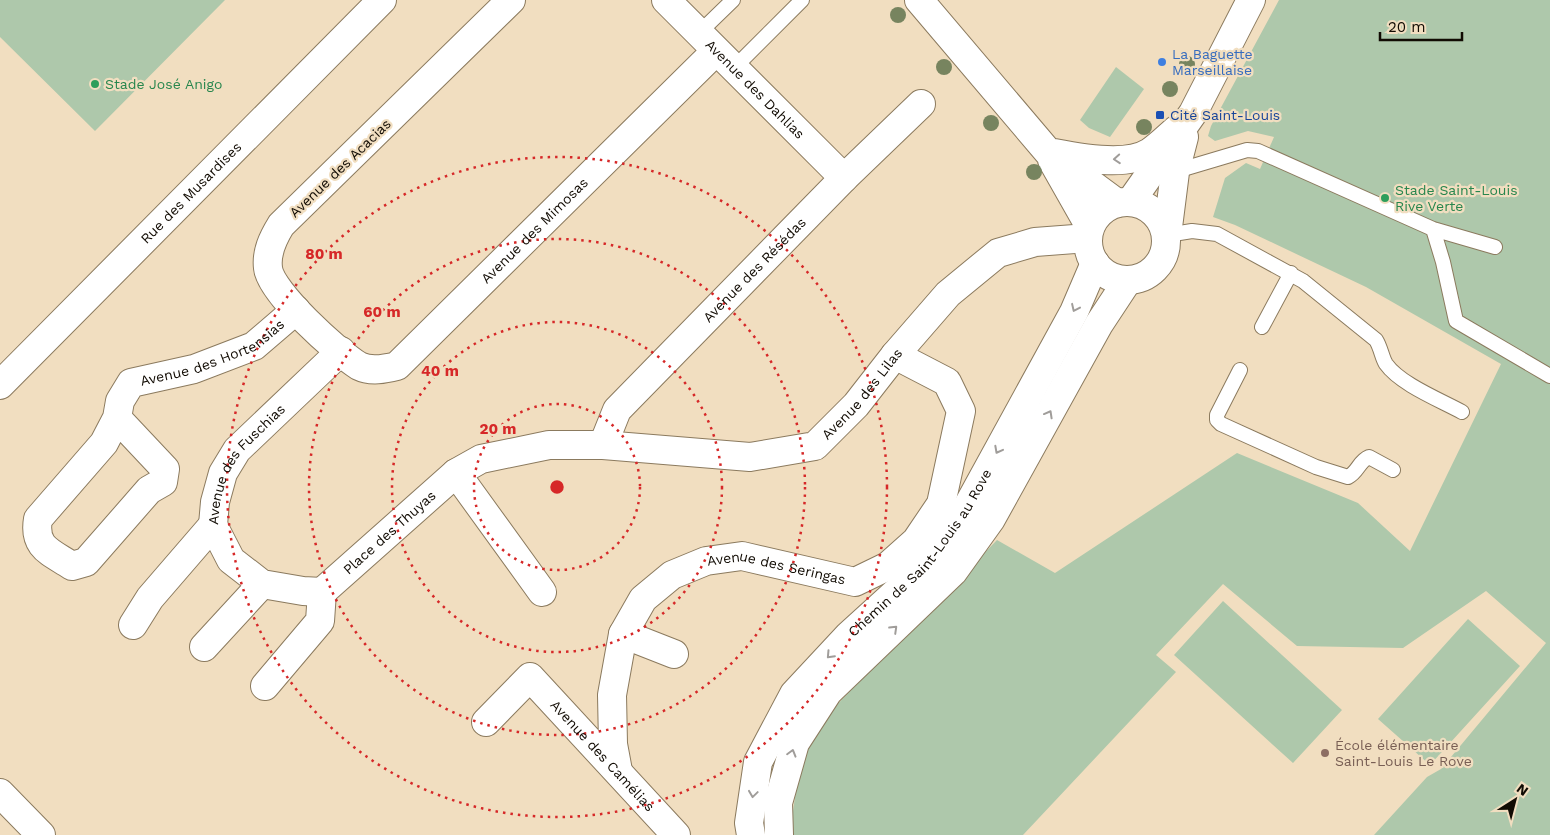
<svg xmlns="http://www.w3.org/2000/svg" width="1550" height="835" font-family="'Work Sans',sans-serif">
  <rect width="100%" height="100%" fill="#f1dec0"/>
  <!-- green -->
  <path fill="#aec8ab" d="M0 0H225L95 131 0 37Z
    M1279 0H1550V835H1374L1427 777 1441 769 1546 643 1486 591 1403 648 1297 646 1223 584 1156 655 1176 672 1023 835H793L792 818 799 769 821 721 997 540 1055 573 1237 453 1358 503 1410 551 1501 364 1366 287 1235 225 1213 217 1225 178 1246 163 1260 169 1274 137 1248 131 1215 141 1208 136 1211 126Z
    M1116 67 1144 89 1110 137 1089 128 1080 120Z
    M1223 601 1342 710 1293 763 1174 655Z
    M1468 619 1520 666 1430 765 1378 719Z"/>
  <g fill="none" stroke-linecap="round" stroke-linejoin="round">
    <!-- service casing -->
    <g stroke="#8b7a5e" stroke-width="16">
      <path id="service" d="M699 33 733 0
        M734 68 802 0
        M1173 172 1247 150 1258 151 1433 229 1495 247
        M1433 229 1443 262 1456 321 1550 376
        M1167 235 1192 231 1217 234 1303 281 1376 340C1381 348 1382 358 1386 364 1400 384 1440 400 1462 412
        M1262 327 1291 273
        M1240 370 1217 415V420L1221 424 1316 467 1348 477C1358 472 1359 461 1369 457L1393 470"/>
    </g>
    <!-- minor casing -->
    <g stroke="#8b7a5e" stroke-width="30">
      <g id="minor">
        <path id="s1" d="M511 0 281 225C273 238 266 252 268 268 270 292 338 353 359 366 371 372 385 369 397 366L716 51"/>
        <path id="s2" d="M666 0 844 178"/>
        <path id="s3" d="M0 385 382 0"/>
        <path id="s4" d="M117 418 165 469 163 482 149 490 86 562 72 566C51 552 33 548 38 519L104 443 117 418 120 401 131 383 194 369 254 346 296 310"/>
        <path id="s5" d="M603 445 617 410 844 178 921 104"/>
        <path d="M456 473 542 592"/>
        <path id="s6" d="M322 592 456 473 481 459 549 445H603L750 457 815 446 856 405 895 355 948 294 998 253 1035 242 1088 238"/>
        <path id="s7" d="M322 592 303 591 262 584 231 560 213 525 215 502 223 473 237 450 341 351"/>
        <path d="M133 625 150 598 213 525"/>
        <path d="M623 634 674 654"/>
        <path d="M204 647 262 584"/>
        <path d="M265 686 320 621 322 592"/>
        <path id="s8" d="M486 722 530 677 676 835"/>
        <path id="s9" d="M618 771 613 744 612 695 623 634 643 599 672 575 706 561 742 556 855 582 888 566 916 541 941 504 961 411 947 382 895 355"/>
        <path d="M0 793 41 835"/>
      </g>
    </g>
    <!-- tertiary casing -->
    <g stroke="#8b7a5e" stroke-width="30">
      <path id="tertiary" d="M919 0 1048 152 1117 203
        M1054 153C1079 158 1127 167 1150 152 1159 146 1168 137 1176 130
        M1052 160 1090 227"/>
    </g>
    <!-- secondary casing -->
    <g stroke="#8b7a5e" stroke-width="30">
      <g id="secondary">
        <path d="M1131 201 1193 113 1251 0"/>
        <circle cx="1127" cy="241" r="39"/>
        <path d="M1167 235 1175 172 1184 137"/>
        <path id="s10" d="M751 835 749 823 758 762 794 694 849 635 926 565 966 509 1074 312 1095 263"/>
        <path d="M779 835 778 803 795 743 828 692 953 572 991 519 1099 324 1128 280"/>
      </g>
    </g>
    <!-- service -->
    <use href="#service" stroke="#fff" stroke-width="14"/>
    <!-- minor -->
    <use href="#minor" stroke="#fff" stroke-width="28"/>
    <!-- tertiary -->
    <use href="#tertiary" stroke="#fff" stroke-width="28"/>
    <!-- secondary -->
    <use href="#secondary" stroke="#fff" stroke-width="28"/>
  </g>
  <!-- trees -->
  <g fill="#77845f">
    <circle cx="898" cy="15" r="8"/>
    <circle cx="1187" cy="64" r="8"/>
    <circle cx="944" cy="67" r="8"/>
    <circle cx="1170" cy="89" r="8"/>
    <circle cx="991" cy="123" r="8"/>
    <circle cx="1144" cy="127" r="8"/>
    <circle cx="1034" cy="172" r="8"/>
  </g>
  <!-- one-way arrows -->
  <defs><path id="oneway-chevron" d="M-2-3.5L2.5 0L-2 3.5" fill="none" stroke-width="1.6" stroke-linecap="round" stroke-linejoin="round" transform="scale(1.25)"/></defs>
  <g stroke="#a09d9a">
    <use href="#oneway-chevron" transform="translate(1117 159) rotate(176)"/>
    <use href="#oneway-chevron" transform="translate(1075 308) rotate(115)"/>
    <use href="#oneway-chevron" transform="translate(1049 414) rotate(-61)"/>
    <use href="#oneway-chevron" transform="translate(998 450) rotate(118)"/>
    <use href="#oneway-chevron" transform="translate(894 629) rotate(-44)"/>
    <use href="#oneway-chevron" transform="translate(830 655) rotate(133)"/>
    <use href="#oneway-chevron" transform="translate(792 753) rotate(-74)"/>
    <use href="#oneway-chevron" transform="translate(753 794) rotate(98)"/>
  </g>
  <!-- distance rings -->
  <g fill="none" stroke="#d62828" stroke-width="2.5" stroke-dasharray="2.5 5">
    <circle cx="557" cy="487" r="83"/>
    <circle cx="557" cy="487" r="165"/>
    <circle cx="557" cy="487" r="248"/>
    <circle cx="557" cy="487" r="330"/>
  </g>
  <!-- markers -->
  <circle fill="#3f7fe0" stroke="#f1dec0" stroke-width="2" cx="1162" cy="62" r="5"/>
  <g fill="#2e9e5b" stroke="#f1dec0" stroke-width="2">
    <circle cx="95" cy="84" r="5"/>
    <circle cx="1385" cy="198" r="5"/>
  </g>
  <rect fill="#1a4fb4" stroke="#f1dec0" stroke-width="2" x="1155" y="110" width="10" height="10" rx="2.5"/>
  <circle fill="#8d6e63" stroke="#f1dec0" stroke-width="2" cx="1325" cy="753" r="5"/>
  <g text-anchor="middle" dominant-baseline="central" stroke-width="4.5" stroke-linejoin="round" paint-order="stroke">
    <!-- shop labels -->
    <g font-size="14" fill="#366cbe" stroke="#f1dec0" text-anchor="start">
      <text x="1172" y="54">La Baguette<tspan x="1172" dy="16">Marseillaise</tspan></text>
    </g>
    <!-- leisure labels -->
    <g font-size="14" fill="#27864d" stroke="#f1dec0" text-anchor="start">
      <text x="105" y="84">Stade José Anigo</text>
      <text x="1395" y="190">Stade Saint-Louis<tspan x="1395" dy="16">Rive Verte</tspan></text>
    </g>
    <!-- street labels -->
    <g font-size="14" fill="#110b03" stroke="#f1dec0">
      <text stroke="none"><textPath href="#s2" startOffset="126">Avenue des Dahlias</textPath></text>
      <text transform="translate(340 168) rotate(-44)">Avenue des Acacias</text>
      <text stroke="none"><textPath href="#s3" startOffset="271">Rue des Musardises</textPath></text>
      <text stroke="none"><textPath href="#s1" startOffset="735">Avenue des Mimosas</textPath></text>
      <text stroke="none"><textPath href="#s5" startOffset="234">Avenue des Résédas</textPath></text>
      <text stroke="none"><textPath href="#s4" startOffset="528">Avenue des Hortensias</textPath></text>
      <text stroke="none"><textPath href="#s6" startOffset="615">Avenue des Lilas</textPath></text>
      <text stroke="none"><textPath href="#s7" startOffset="211">Avenue des Fuschias</textPath></text>
      <text stroke="none"><textPath href="#s6" startOffset="90">Place des Thuyas</textPath></text>
      <text stroke="none"><textPath href="#s10" startOffset="341">Chemin de Saint-Louis au Rove</textPath></text>
      <text stroke="none"><textPath href="#s9" startOffset="325">Avenue des Seringas</textPath></text>
      <text stroke="none"><textPath href="#s8" startOffset="170">Avenue des Camélias</textPath></text>
    </g>
    <!-- transit labels -->
    <g font-size="14" fill="#164399" stroke="#f1dec0" text-anchor="start">
      <text x="1170" y="115">Cité Saint-Louis</text>
    </g>
    <!-- education labels -->
    <g font-size="14" fill="#785e54" stroke="#f1dec0" text-anchor="start">
      <text x="1335" y="745">École élémentaire<tspan x="1335" dy="16">Saint-Louis Le Rove</tspan></text>
    </g>
  </g>
  <circle cx="557" cy="487" r="8" fill="#d62828" stroke="#f1dec0" stroke-width="2.5"/>
  <g font-size="15" text-anchor="middle" font-weight="bold" fill="#d62828" stroke="#f1dec0" stroke-width="4.5" stroke-linejoin="round" paint-order="stroke">
    <text x="324" y="259">80 m</text>
    <text x="382" y="317">60 m</text>
    <text x="440" y="376">40 m</text>
    <text x="498" y="434">20 m</text>
  </g>
  <!-- north arrow -->
  <g transform="translate(1515 800) rotate(36)" stroke="#f1dec0" stroke-width="4" paint-order="stroke">
  <path d="M0-4L9 19L0 12L-9 19Z" fill="#110b03"/>
  <text y="-8" font-size="14" font-weight="bold" text-anchor="middle" fill="#110b03">N</text>
  </g>
  <!-- scale -->
  <path d="M1380 32v8h82v-8" fill="none" stroke="#110b03" stroke-width="2.5"/>
  <text x="1388" y="32" font-size="15" fill="#110b03" stroke="#f1dec0" stroke-width="4" paint-order="stroke">20 m</text>
</svg>
